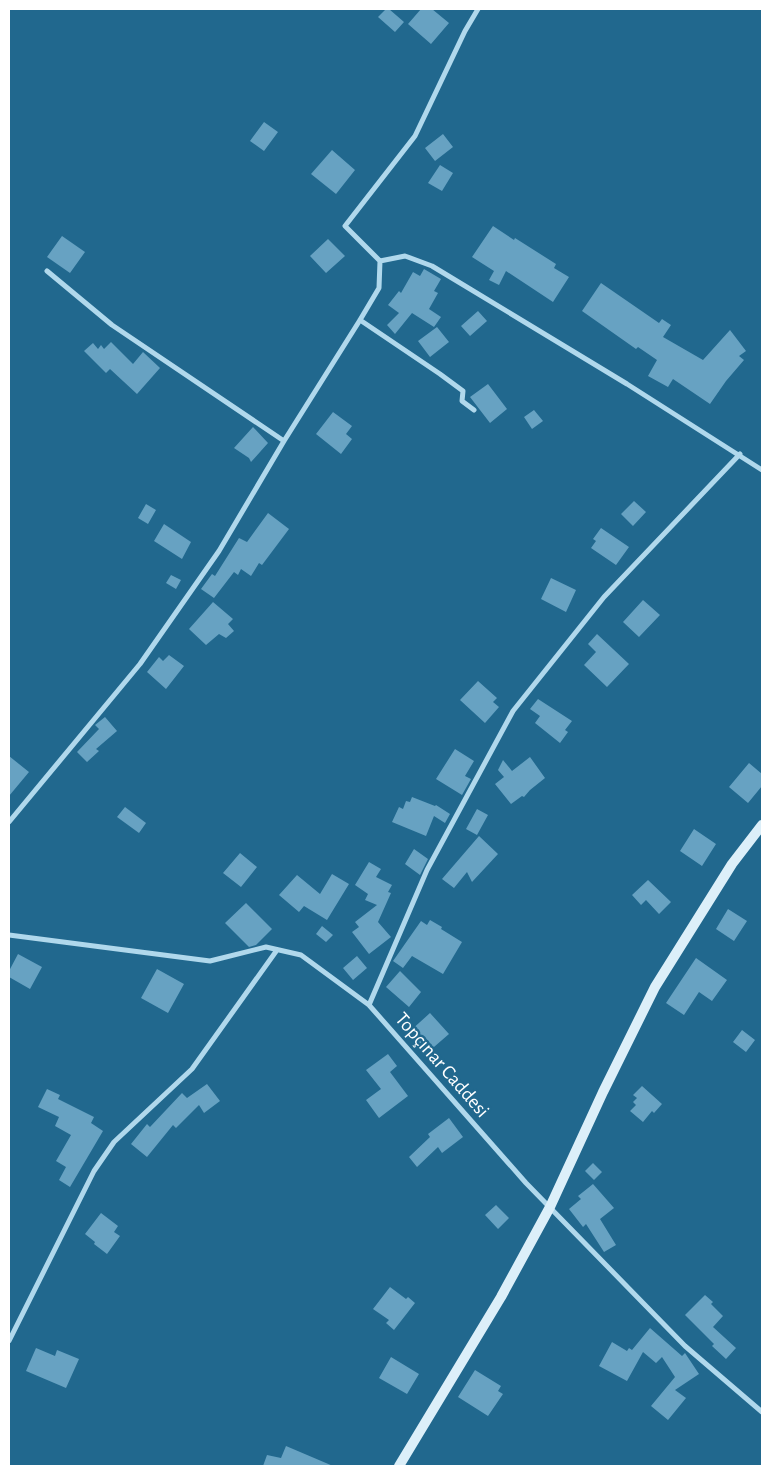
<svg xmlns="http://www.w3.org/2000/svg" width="771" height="1475" font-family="'Alegreya Sans',sans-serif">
  <rect width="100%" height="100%" fill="#21688e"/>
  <!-- building -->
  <path fill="#67a2c2" d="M386 9H389L404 22 395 32 378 17Z
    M421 9H432L449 23 431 44 408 24Z
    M264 122 278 132 264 151 250 141Z
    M443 134 453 147 435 161 425 148Z
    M332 150 355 170 336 194 311 174Z
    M440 165 453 173 442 191 428 183Z
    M493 226 514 240 515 238 556 264 554 268 569 277 553 302 506 271 499 285 489 280 494 271 472 257Z
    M62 236 85 252 70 273 47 257Z
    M328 239 345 256 326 273 310 256Z
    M424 269 441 279 434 291 438 293 429 309 441 317 434 327 412 313 395 334 387 325 399 313 388 305 399 291 401 293 413 272 420 276Z
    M601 283 659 323 662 319 671 325 663 337 703 360 730 330 746 351 739 356 744 360 726 381 710 404 673 379 668 387 648 376 657 360 638 347 636 349 582 311Z
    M478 311 487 321 470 336 461 326Z
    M437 327 449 342 430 357 418 341Z
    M111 342 133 364 143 352 160 368 137 394 110 369 106 373 84 351 93 343 98 349 101 345 104 349Z
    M488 384 507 409 490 423 470 397Z
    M534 410 543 421 532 429 524 417Z
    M333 412 352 426 346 434 352 439 341 454 316 434Z
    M253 427 268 443 251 462 249 458 234 448Z
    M634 501 646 512 633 526 621 514Z
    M146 504 156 510 148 524 138 518Z
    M268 513 289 529 262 565 259 563 251 576 241 569 238 575 234 572 214 598 201 589 212 574 215 576 239 538 247 542Z
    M164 524 191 542 182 559 154 541Z
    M601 528 629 547 616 565 591 548 596 541 593 539Z
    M171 575 181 580 176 589 166 583Z
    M551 578 576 590 566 612 541 599Z
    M643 600 660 615 639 637 623 622Z
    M213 602 233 619 228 624 234 631 226 638 219 634 206 645 189 629Z
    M597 634 629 664 607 687 584 665 596 652 588 644Z
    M169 655 184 666 166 689 147 672 159 657 163 661Z
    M478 681 497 698 493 702 499 707 485 723 460 700Z
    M538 699 572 721 565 730 568 732 560 743 535 723 540 716 530 709Z
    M105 717 117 731 96 749 99 751 87 762 77 752 99 729 95 725Z
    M455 749 474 761 465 776 471 779 462 795 436 779Z
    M9 756 29 772 9 796Z
    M530 757 545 778 530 790 524 797 522 796 511 804 495 784 504 777 498 770 503 760 512 771Z
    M749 763 762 774V786L748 803 729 787Z
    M412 797 435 806 436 805 450 814 445 823 434 816 426 836 392 822 399 807 403 809 406 801 410 802Z
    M125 807 146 823 139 833 117 817Z
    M477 809 488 815 477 835 466 829Z
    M694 829 716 844 702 866 680 851Z
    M479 836 498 854 472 882 467 872 454 888 442 879Z
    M414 849 428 859 420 875 405 864Z
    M240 853 257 867 241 887 223 873Z
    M369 862 381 869 376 877 392 885 388 892 391 893 378 922 391 937 369 954 352 932 359 927 355 922 377 905 365 900 368 894 355 885Z
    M332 874 349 884 327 920 304 906 299 912 279 895 297 875 320 894Z
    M648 880 671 902 659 914 646 900 641 905 632 895Z
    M246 903 272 929 256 945 249 947 225 923Z
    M728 909 747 921 734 941 716 929Z
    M430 920 442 927 441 929 462 942 443 974 412 956 403 968 393 961 421 921 427 925Z
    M322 926 333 935 326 942 316 934Z
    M18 954 42 967 30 989 9 977V971Z
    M357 956 367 968 353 980 343 968Z
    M696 958 727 980 712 1001 699 992 684 1015 666 1003Z
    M157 969 184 984 168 1013 141 998Z
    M400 971 421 992 409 1007 386 987Z
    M430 1013 449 1034 427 1053 409 1032Z
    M742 1030 755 1040 746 1052 733 1042Z
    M388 1054 397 1066 390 1072 408 1096 379 1118 366 1100 381 1089 366 1070Z
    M207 1084 220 1101 204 1113 199 1105 176 1128 173 1125 147 1157 131 1144 147 1124 150 1127 182 1093 187 1098Z
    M642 1086 662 1104 654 1113 652 1111 643 1122 630 1111 636 1105 633 1102 637 1098 633 1095Z
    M47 1089 60 1095 58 1099 94 1117 91 1123 103 1131 70 1187 59 1180 66 1167 56 1161 71 1135 55 1126 59 1117 38 1107Z
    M449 1118 463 1137 442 1153 438 1147 417 1167 409 1157 430 1137 428 1134Z
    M593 1163 602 1172 594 1180 585 1171Z
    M593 1184 614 1208 600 1219 616 1245 604 1252 586 1224 583 1227 569 1209 581 1199 578 1196Z
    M496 1205 509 1218 498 1229 485 1215Z
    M101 1213 118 1226 114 1232 120 1236 107 1254 94 1244 95 1242 85 1234Z
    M390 1287 406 1299 408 1297 415 1303 394 1330 386 1323 389 1320 373 1309Z
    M705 1295 713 1302 711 1304 723 1316 713 1327 736 1348 726 1359 712 1346 714 1344 685 1315Z
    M650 1328 682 1356 685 1353 699 1374 675 1390 686 1398 668 1420 651 1406 675 1377 662 1357 656 1363 643 1352 627 1381 599 1366 612 1342 627 1351 629 1348 632 1350Z
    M36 1348 55 1356 57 1350 79 1359 66 1388 26 1371Z
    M391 1357 419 1374 407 1394 379 1378Z
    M475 1370 501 1386 498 1391 503 1394 488 1416 458 1397Z
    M286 1446 333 1466H263L267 1455 281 1458Z"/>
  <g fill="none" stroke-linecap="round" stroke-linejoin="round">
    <!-- street -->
    <path stroke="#b0d8ec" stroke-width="5" d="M380 261 405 256 432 266 627 384 762 470
      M47 271 112 325 284 441
      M360 320 440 374 463 391 462 401 474 410
      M9 822 140 664 219 551 284 441 360 320 379 288 380 261 345 226 415 136 465 31 478 9
      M9 935 210 961 266 947 301 955 369 1005 526 1183 685 1346 762 1412
      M369 1005 427 870 513 711 604 597 740 454
      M9 1341 94 1171 114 1142 192 1069 277 950"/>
    <!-- secondary -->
    <path stroke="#dceff9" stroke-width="10" d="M399 1466 501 1297 550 1207 603 1092 655 987 732 864 762 825"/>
  </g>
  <g text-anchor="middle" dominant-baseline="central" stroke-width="5" stroke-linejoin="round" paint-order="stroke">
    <!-- street labels -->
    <g font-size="20" fill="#fff" stroke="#21688e">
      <text transform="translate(442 1065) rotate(49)">Topçınar Caddesi</text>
    </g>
  </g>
  <!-- border -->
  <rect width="771" height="1475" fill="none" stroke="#ffffff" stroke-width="20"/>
</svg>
